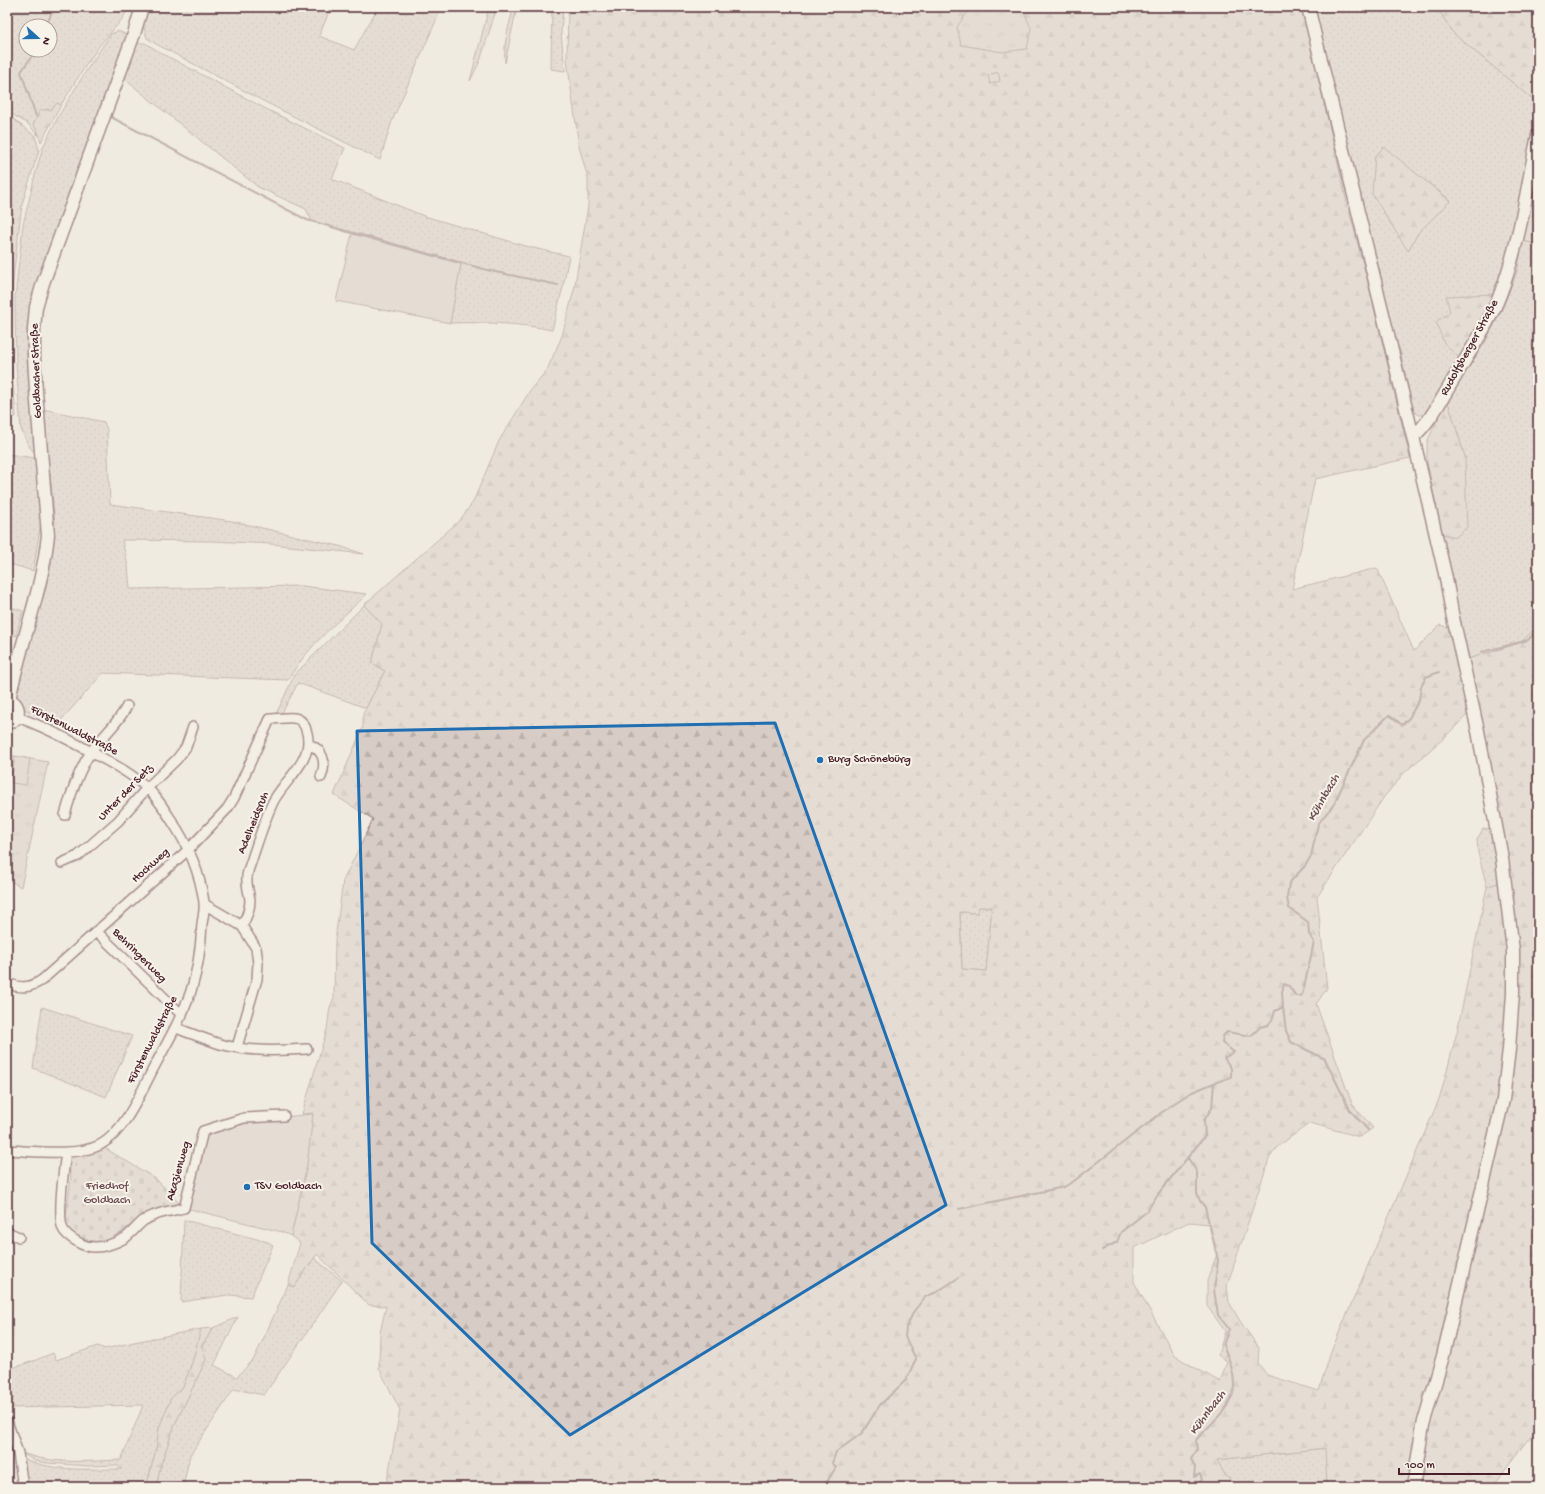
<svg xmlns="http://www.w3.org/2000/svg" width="1545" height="1494" font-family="'Gochi Hand',sans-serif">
  <defs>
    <pattern id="grass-dots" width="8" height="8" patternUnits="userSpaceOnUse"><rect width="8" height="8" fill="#d8cdc6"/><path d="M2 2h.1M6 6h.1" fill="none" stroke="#bbb0aa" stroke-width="1.8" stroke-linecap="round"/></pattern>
    <pattern id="forest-firs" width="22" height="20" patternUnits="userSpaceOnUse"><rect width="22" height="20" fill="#d8cdc6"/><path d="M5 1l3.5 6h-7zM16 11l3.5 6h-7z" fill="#bbb0aa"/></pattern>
    <pattern id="cemetery-stones" width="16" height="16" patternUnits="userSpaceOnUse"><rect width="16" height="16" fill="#d8cdc6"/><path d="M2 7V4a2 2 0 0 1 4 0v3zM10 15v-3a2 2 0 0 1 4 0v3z" fill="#bbb0aa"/></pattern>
    <pattern id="park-tufts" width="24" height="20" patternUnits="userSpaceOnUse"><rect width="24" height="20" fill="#d8cdc6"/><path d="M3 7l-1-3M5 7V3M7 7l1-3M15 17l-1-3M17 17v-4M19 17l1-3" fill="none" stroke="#bbb0aa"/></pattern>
  </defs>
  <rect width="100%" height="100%" fill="#f0ebe0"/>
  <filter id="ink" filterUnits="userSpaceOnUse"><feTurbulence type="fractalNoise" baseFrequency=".025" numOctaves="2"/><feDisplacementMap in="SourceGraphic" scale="8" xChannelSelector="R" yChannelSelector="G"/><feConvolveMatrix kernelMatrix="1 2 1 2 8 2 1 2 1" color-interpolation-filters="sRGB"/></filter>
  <g filter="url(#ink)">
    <!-- built -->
    <path fill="#e3dcd2" d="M7 1283H8L15 1338H7Z"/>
    <!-- grass -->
    <path fill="url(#grass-dots)" stroke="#917678" fill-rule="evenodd" d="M7 7H129C122 23 107 35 97 49 84 67 73 86 61 105L57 103 51 110 46 109 37 129 38 135 28 124 7 111ZM26 26H50V50H26Z
      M146 7H331L319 36 354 50 378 7H442L392 121 380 160 267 103 156 44 147 38 143 24Z
      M489 7H497L480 61 470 81Z
      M514 7H517L505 63C503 43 509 25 514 7Z
      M552 7H563L561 33 565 71 551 69Z
      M1315 7H1437L1453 33 1538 104V114L1510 255 1495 294 1450 312 1444 343 1461 360 1425 415H1418L1413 410 1400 350 1394 338ZM1383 147 1450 200 1418 233 1408 250Z
      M118 31 125 34 127 39 33 303 35 451H33L28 445 21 429 16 364 15 299 23 225 36 171 43 147 58 117 86 71 111 34Z
      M138 43H145L163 54 268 110 345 148 332 179 424 216 529 247 569 256 563 287 552 330C518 323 484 322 450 323L461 264 352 234 312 221 306 209 258 187 122 77 134 46Z
      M7 114 35 136 39 150 22 204 14 270 10 319 12 372 16 417 7 416Z
      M1538 166V193L1533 191Z
      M1522 241 1538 244V626L1520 643 1468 659 1442 534 1456 537 1465 457 1447 399 1485 343 1503 307 1518 269Z
      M43 409 104 422 107 430 110 504 232 521 339 546 364 554 271 544 213 541 122 540 128 566 130 589 302 586 367 594C340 620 307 646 288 680L103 673 56 726 21 707 15 694 31 634 45 591 51 565 55 523Z
      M7 454 35 458 42 516 33 571 7 563Z
      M364 605 382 624 372 663 385 671 366 708 298 683 282 713 276 714 295 674Z
      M7 606 23 611 16 636 7 633Z
      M1500 828 1508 879 1487 887 1478 853 1477 839 1483 829Z
      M979 907H992L986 971 962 969 960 912 977 913Z
      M42 1007 132 1036 106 1097 33 1068Z
      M184 1220 268 1242 273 1245 251 1297 228 1295 181 1302Z
      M314 1258 342 1281 264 1395 234 1389 190 1455 183 1487H156L161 1464 175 1424 198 1376 202 1346 213 1328 238 1317 214 1365 237 1377 254 1359 288 1285 294 1287Z
      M201 1329 192 1363 183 1387 171 1398 159 1428 156 1450 146 1487H26L24 1459C55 1472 89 1469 122 1469L117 1465 89 1466 47 1463 35 1461 20 1452C51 1465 88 1461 121 1460L143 1405 7 1408V1370L36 1360 53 1353 56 1360 98 1346 105 1349 134 1342Z
      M1326 1448 1327 1487H1236L1225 1475 1216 1460Z"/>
    <!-- forest -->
    <path fill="url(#forest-firs)" stroke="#917678" fill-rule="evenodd" d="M568 7H1302L1346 199 1366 275 1410 458 1315 479 1292 589 1377 568 1414 651 1440 625C1455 628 1461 647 1468 659L1520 643 1538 626V641L1534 647 1538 658V1428L1492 1487H1327L1325 1448 1217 1460 1225 1475 1236 1487H386L400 1410 379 1368 380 1333 386 1306 369 1305 317 1254 294 1287 288 1285 300 1243 291 1236 307 1165 313 1113 302 1114 327 1029 330 1007 334 998 335 940 343 881 373 819 334 795 363 727V714L385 671 372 663 382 624 364 605 460 520 473 502 499 441 531 389 547 370 562 336 574 290 588 206V179L579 146 567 60ZM1476 715 1508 879 1487 887 1457 1032 1440 1097 1330 1354 1319 1391 1267 1375 1258 1363 1259 1348 1240 1321 1229 1302 1227 1286 1269 1159 1277 1147 1310 1123 1360 1137 1373 1128 1352 1104 1316 1004 1327 988 1317 897 1384 797 1404 773 1445 737 1466 716ZM979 907H992L986 971 962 969 960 912 977 913ZM1189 1222 1210 1224 1217 1254 1207 1281V1306L1225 1331 1218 1355 1227 1361 1220 1382 1175 1356 1134 1282V1248Z
      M1437 7H1538V104L1453 33Z
      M57 103 61 105 41 142 37 129 33 125 40 110H51Z
      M1384 147 1450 201 1418 233 1408 251 1372 194 1375 156Z
      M1533 191 1538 193V244L1522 241Z
      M1495 294 1461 360 1444 343 1436 322 1450 312 1446 296Z
      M1447 399 1465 457 1467 527 1456 537 1442 534 1427 462V442Z
      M213 1328 202 1346 206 1360 175 1424 161 1464 156 1487H146L156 1450 159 1428 171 1398 183 1387 192 1363 201 1329Z"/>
    <!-- cemetery -->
    <path fill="url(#cemetery-stones)" stroke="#917678" d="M103 1147 156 1179 183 1207H167L149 1212 120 1233 103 1244 73 1236 65 1224 71 1178 69 1164 71 1155 74 1154 92 1153Z"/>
    <!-- park -->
    <path fill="url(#park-tufts)" stroke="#917678" d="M971 7H1022L1031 28 1027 49 1002 52 961 45 957 27Z
      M8 755 48 762 21 887 7 879V765Z"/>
    <!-- pitch -->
    <path fill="#d8cdc6" stroke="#917678" d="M998 72 1000 81 990 84 988 75Z
      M352 234 461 264 450 323 336 301Z
      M15 756 30 759 26 785 11 783Z
      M313 1114 307 1165 291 1236 282 1232 186 1208 204 1135C239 1121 276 1118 313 1114Z"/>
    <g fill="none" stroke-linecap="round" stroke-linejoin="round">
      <!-- stream -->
      <path stroke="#8b6f72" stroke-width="2" d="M46 26 54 7
        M36 50 21 72 36 116
        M109 116 307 220 491 271 558 285
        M1482 652 1528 640 1538 629
        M1368 1130 1350 1110 1325 1059 1291 1042 1286 1031 1283 1007 1282 992 1284 984 1289 986 1296 996H1301L1303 992 1314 942 1309 934 1308 922 1289 908 1287 898 1289 883 1305 866 1311 856 1318 824 1334 804 1364 740 1389 715C1395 717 1397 722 1402 725L1409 718 1419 700 1421 687 1426 677 1439 672
        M1188 1158 1197 1172V1193L1200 1201 1205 1207 1218 1260 1214 1290 1218 1315 1229 1329 1223 1345C1247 1397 1230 1404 1196 1440L1197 1450 1191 1459 1195 1467 1194 1477 1200 1474 1202 1480 1196 1487
        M959 1209 1064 1187 1074 1181 1170 1106 1190 1093 1214 1083
        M1102 1250 1117 1242 1121 1232 1146 1212 1158 1194 1205 1136 1204 1120 1212 1108 1214 1083 1231 1077V1068L1224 1058 1234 1052 1222 1043 1223 1036 1227 1032 1251 1036 1260 1027 1268 1025 1272 1020 1275 1011 1283 1007
        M824 1487 836 1467 832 1463 836 1452 862 1433 880 1405 906 1380 916 1359 905 1337 906 1328 914 1311 925 1297 937 1292 958 1278"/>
      <!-- street casing -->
      <g stroke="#4a1f2b" stroke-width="12">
        <path id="street" d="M308 744C323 749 327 762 321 777
          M65 815C71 793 78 771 91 752 102 736 118 724 127 706
          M62 863 78 856 118 821 147 788 177 759 186 747 193 727
          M204 904 242 926 256 948 258 963 257 979 237 1047
          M96 931 182 1015
          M7 983C21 989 30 988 42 980L188 850 227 809 234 798 270 719C287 719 302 711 307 733 314 761 283 781 273 802 265 819 259 838 253 856 251 863 248 869 247 876 246 884 249 893 250 900 250 910 246 918 242 926
          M176 1028C190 1033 205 1039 220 1044 248 1052 278 1051 307 1049
          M7 1150C33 1151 77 1157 100 1145 127 1131 144 1084 159 1058 171 1036 183 1015 191 991 198 969 201 947 202 924 203 917 205 909 204 902 200 873 188 845 172 821 164 809 158 798 147 788 131 773 111 763 93 753 68 739 43 726 17 717
          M66 1152C64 1167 57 1218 63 1229 66 1236 75 1240 81 1244 96 1251 112 1245 125 1238 132 1233 137 1226 143 1221 155 1213 170 1211 184 1208L203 1131 244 1118 284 1116
          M7 1232 19 1237
          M7 1421 18 1453 23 1487"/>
      </g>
      <!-- secondary casing -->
      <g stroke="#4a1f2b" stroke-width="15">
        <path id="secondary" d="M1308 7 1413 437 1446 578 1452 613 1478 731 1502 858 1513 951V993L1509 1049 1503 1100 1443 1356 1423 1425 1413 1487
          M1413 437C1431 421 1442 398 1455 377 1471 349 1490 322 1501 292 1520 242 1527 187 1538 135
          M7 699C21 702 22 721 7 723
          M9 700C20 644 42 592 48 535L36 391 34 357V329L36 307 43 283 134 34 142 7"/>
      </g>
      <!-- street -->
      <use href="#street" stroke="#f7f3e8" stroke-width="9"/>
      <!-- secondary -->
      <use href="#secondary" stroke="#f7f3e8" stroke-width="12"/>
    </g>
  </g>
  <!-- marked area -->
  <path d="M0 0H1545V1494H0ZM775 723 946 1205 570 1435 372 1243 357 731Z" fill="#f0ebe0" fill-opacity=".55" fill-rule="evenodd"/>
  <path fill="none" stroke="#1f6fb2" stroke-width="3" stroke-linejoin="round" d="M775 723 946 1205 570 1435 372 1243 357 731Z"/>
  <!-- markers -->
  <g fill="#1f6fb2" stroke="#f7f3e8" stroke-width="1.5">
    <circle cx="820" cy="760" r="4"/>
    <circle cx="247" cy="1187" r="4"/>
  </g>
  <g text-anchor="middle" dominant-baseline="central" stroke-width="4" stroke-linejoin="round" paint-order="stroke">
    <!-- street labels -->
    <g font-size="12" fill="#4a1f2b" stroke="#f7f3e8">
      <text transform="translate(1470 348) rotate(-61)">Rudolfsberger Straße</text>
      <text transform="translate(37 371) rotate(-92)">Goldbacher Straße</text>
      <text transform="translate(74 731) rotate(27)">Fürstenwaldstraße</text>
      <text transform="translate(126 793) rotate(-46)">Unter der Setz</text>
      <text transform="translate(254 823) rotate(-68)">Adelheidsruh</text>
      <text transform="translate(151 866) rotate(-42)">Hochweg</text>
      <text transform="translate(139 956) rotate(45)">Behringerweg</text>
      <text transform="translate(153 1040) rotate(-63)">Fürstenwaldstraße</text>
      <text transform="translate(179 1171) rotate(-74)">Akazienweg</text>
    </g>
    <!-- poi labels -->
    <g font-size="12" fill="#4a1f2b" stroke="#f7f3e8" text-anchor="start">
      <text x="828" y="760">Burg Schönebürg</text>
      <text x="255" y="1187">TSV Goldbach</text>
    </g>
    <!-- park labels -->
    <g font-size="12" fill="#6e4a52" stroke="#f7f3e8">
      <text x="107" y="1187">Friedhof<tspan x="107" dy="14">Goldbach</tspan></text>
    </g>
    <!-- water labels -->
    <g font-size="13" font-style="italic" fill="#704e55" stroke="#f7f3e8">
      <text transform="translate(1324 798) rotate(-60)">Kühnbach</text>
      <text transform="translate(1208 1413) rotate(-53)">Kühnbach</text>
    </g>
  </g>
  <!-- margin -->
  <rect width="1545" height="1494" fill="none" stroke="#f7f3e8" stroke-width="24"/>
  <rect x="12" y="12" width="1521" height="1470" fill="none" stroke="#4a1f2b" stroke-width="1.5" filter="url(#ink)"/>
  <!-- north arrow -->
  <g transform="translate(38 38) rotate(111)"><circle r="19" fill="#f7f3e8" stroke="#b29e9c"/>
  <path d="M0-3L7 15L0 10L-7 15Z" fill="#1f6fb2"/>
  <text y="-6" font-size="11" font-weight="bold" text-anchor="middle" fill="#4a1f2b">N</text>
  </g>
  <!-- scale -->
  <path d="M1399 1468v6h110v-6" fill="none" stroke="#4a1f2b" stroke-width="2"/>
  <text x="1405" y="1468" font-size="12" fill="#4a1f2b" stroke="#f7f3e8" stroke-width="3" paint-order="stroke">100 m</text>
</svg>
